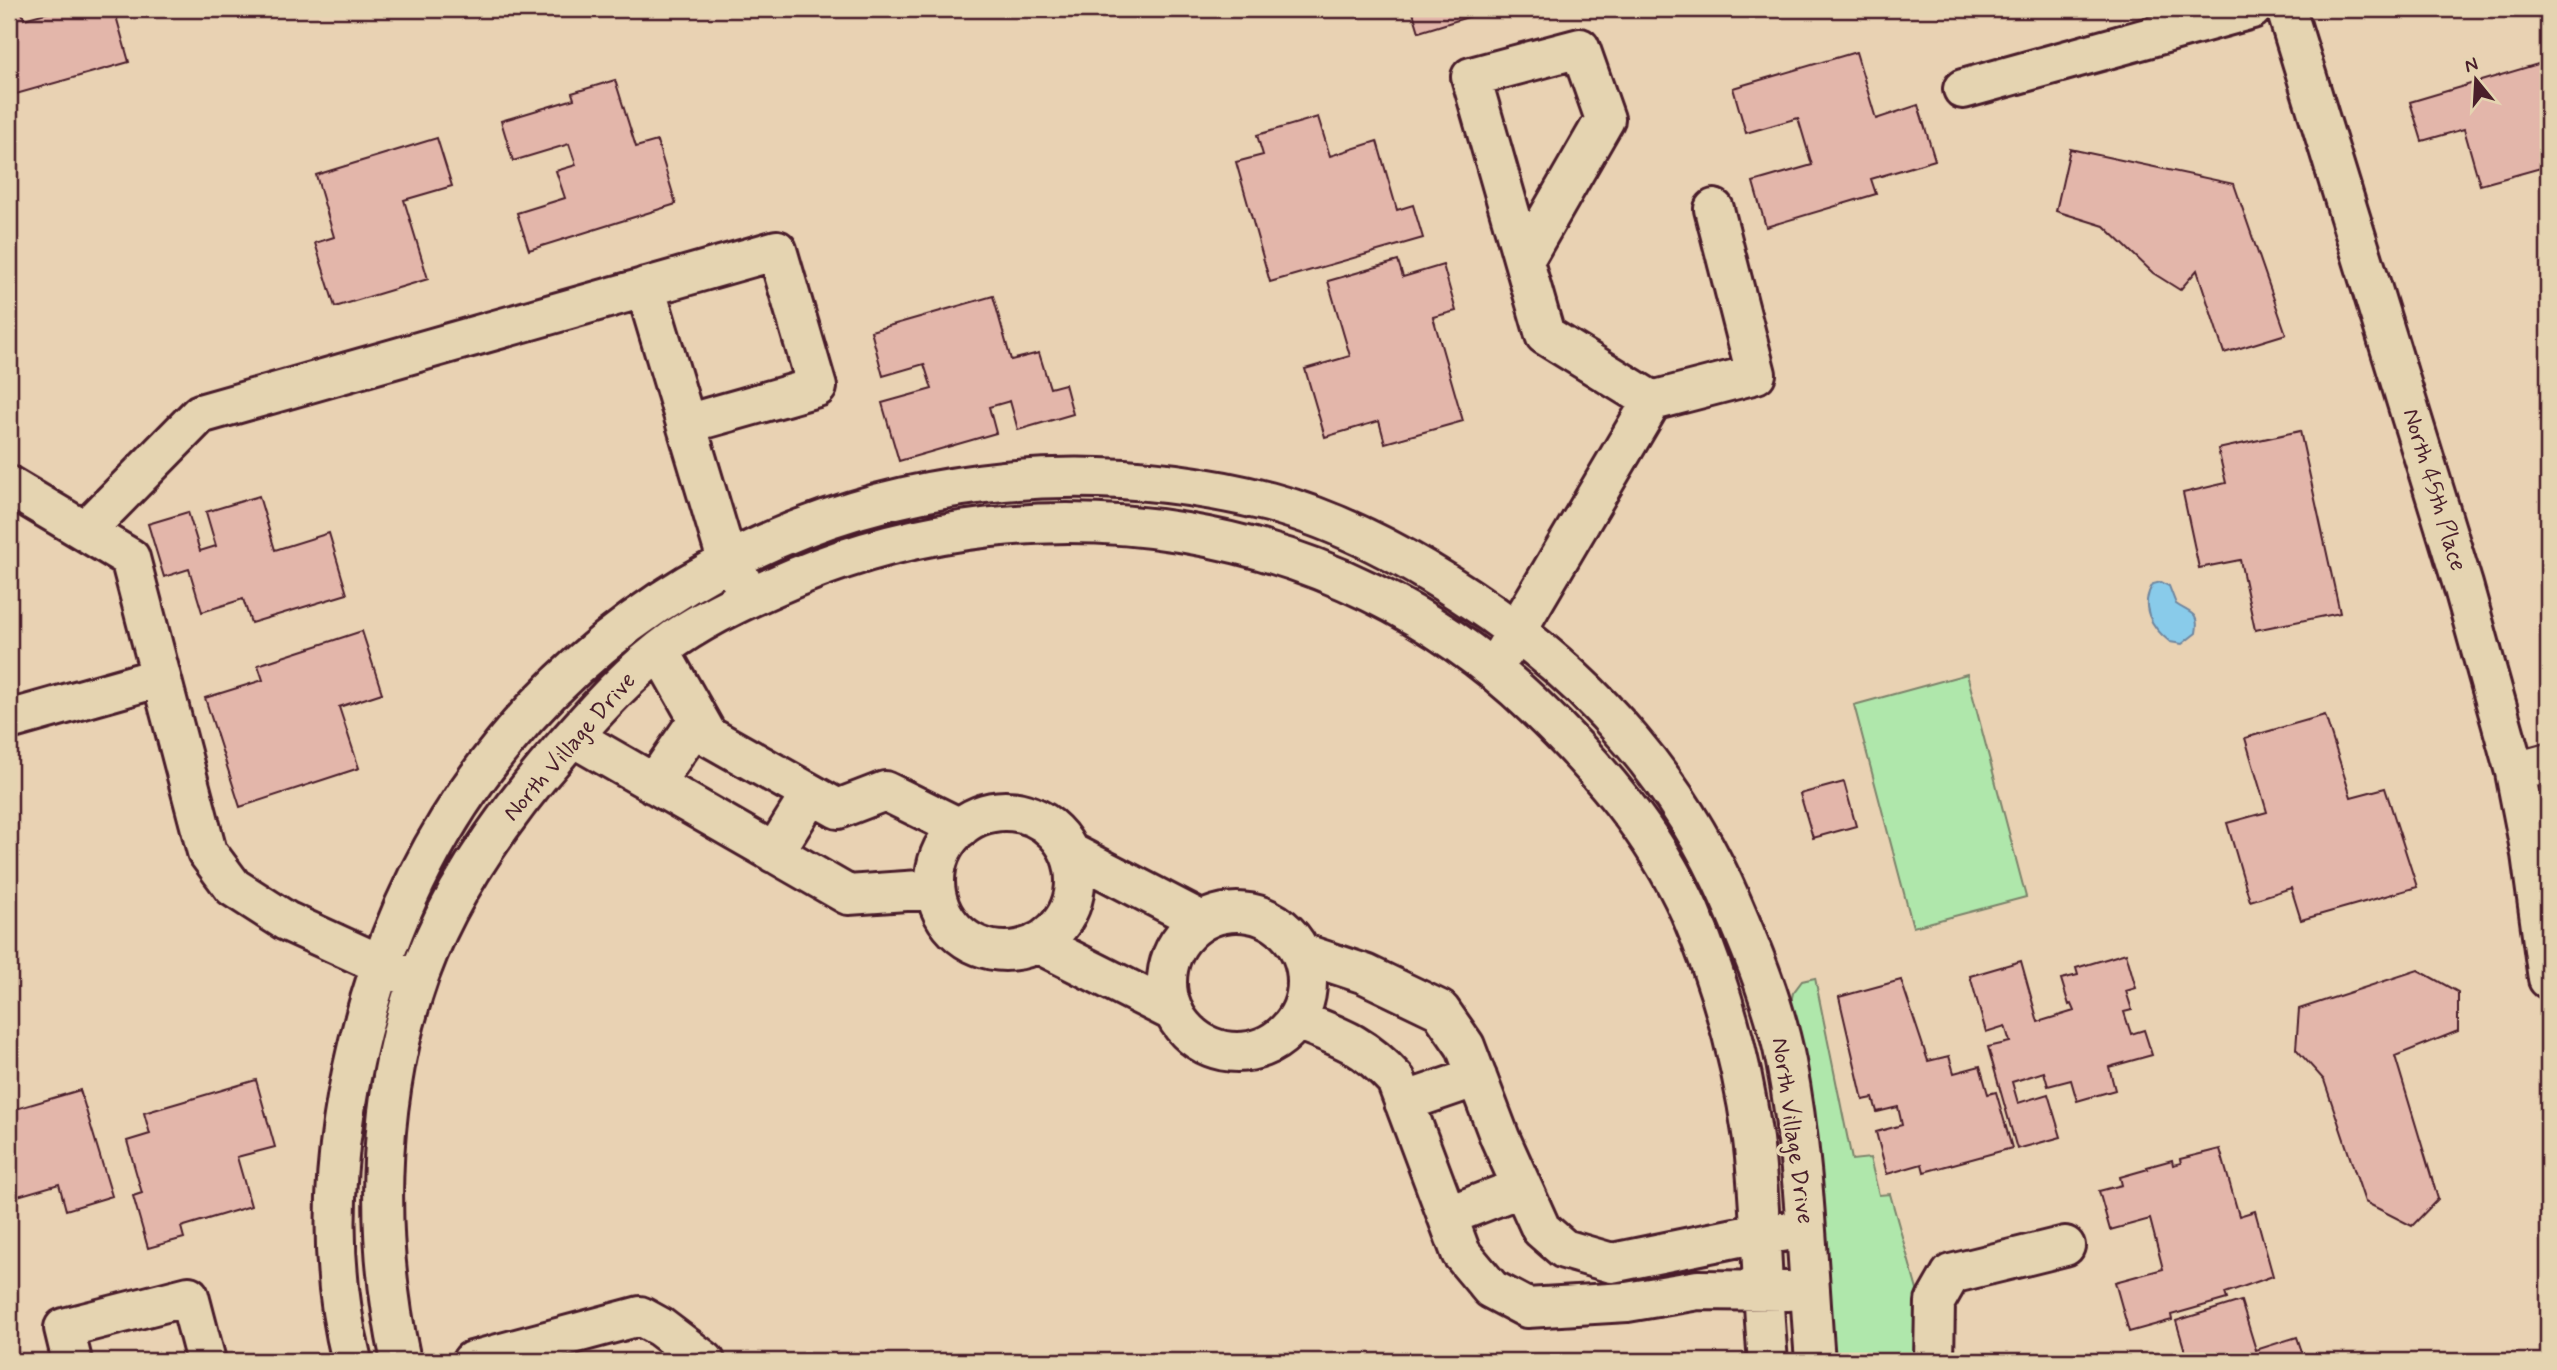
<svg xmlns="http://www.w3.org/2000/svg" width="2557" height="1370" font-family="Mynerve,sans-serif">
  <rect width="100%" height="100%" fill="#e9d2b3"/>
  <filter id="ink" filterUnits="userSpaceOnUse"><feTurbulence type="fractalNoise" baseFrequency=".0143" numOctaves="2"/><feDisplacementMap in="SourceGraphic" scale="14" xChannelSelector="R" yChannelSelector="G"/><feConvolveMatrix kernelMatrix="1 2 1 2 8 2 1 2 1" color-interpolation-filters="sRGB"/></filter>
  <g filter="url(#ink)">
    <!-- green -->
    <path fill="#afe7ab" stroke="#7c836b" stroke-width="2" d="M1967 674 2026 897 1913 927 1854 705Z
      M1815 978 1852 1160 1870 1158 1879 1195 1890 1194 1917 1290 1915 1361H1826L1787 1019 1793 993 1802 981Z"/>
    <!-- water -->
    <path fill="#89cbea" stroke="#70869e" stroke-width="2" d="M2161 582 2169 586 2176 604C2190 614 2200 612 2196 633L2182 644 2170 642C2151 627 2139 606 2153 584Z"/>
    <!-- building -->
    <path fill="#e3b6aa" stroke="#4a1f2b" stroke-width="2" d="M9 9H21L24 19 60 9H114L129 62 9 96Z
      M1412 9H1494L1419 32Z
      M1856 52 1876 119 1918 105 1935 160 1871 179 1876 194 1766 227 1753 182 1812 165 1798 118 1746 133 1733 88Z
      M2548 61V166L2480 185 2464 129 2422 141 2410 102Z
      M615 80 636 147 657 141 676 204 529 250 517 213 565 198 556 171 576 165 569 144 513 161 501 121 574 99 572 93Z
      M1318 117 1330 156 1377 141 1397 210 1413 205 1423 238 1270 282 1236 162 1263 155 1257 135Z
      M437 138 452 186 404 200 428 279 335 307 315 243 334 237 316 175Z
      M2070 149 2234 184 2286 334 2224 353 2197 270 2180 290 2153 273 2104 226 2056 211Z
      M1398 261 1403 277 1443 265 1456 311 1433 317 1463 421 1385 443 1379 421 1325 437 1305 369 1350 356 1328 281Z
      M993 296 1011 360 1039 353 1050 388 1065 384 1073 414 1018 430 1010 401 989 407 996 433 899 461 882 403 932 389 924 364 883 376 871 331Z
      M2300 431 2340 613 2255 630 2240 560 2199 568 2183 493 2226 483 2218 449Z
      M2548 486V579H2542Z
      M259 496 275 550 329 533 347 594 251 623 243 599 202 612 189 569 164 577 148 524 188 512 200 551 216 546 206 512Z
      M362 631 382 693 339 707 359 768 240 807 205 698 263 680 258 665Z
      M2325 715 2351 797 2385 788 2417 887 2301 920 2291 888 2250 901 2227 823 2267 812 2245 738Z
      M1844 782 1856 826 1813 838 1800 794Z
      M2126 953 2136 988 2126 991 2132 1010 2124 1012 2131 1034 2144 1030 2152 1055 2109 1067 2115 1090 2077 1101 2071 1080 2048 1086 2044 1072 2012 1082 2018 1103 2048 1094 2061 1137 2017 1149 1988 1047 2010 1042 2005 1026 1986 1032 1970 976 2021 961 2038 1022 2074 1011 2071 1004 2069 1005 2061 979 2078 975 2076 968Z
      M2418 970 2458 992V1031L2395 1056 2438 1199 2412 1226 2365 1202 2324 1080 2296 1049 2299 1009Z
      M1901 980 1928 1061 1949 1056 1954 1073 1980 1066 1988 1094 1996 1092 2012 1148 1924 1172 1922 1164 1887 1174 1876 1132 1902 1125 1898 1107 1877 1112 1873 1098 1863 1100 1839 997Z
      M256 1080 275 1147 237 1157 251 1206 181 1227 184 1238 148 1248 133 1196 142 1193 127 1141 150 1134 144 1113Z
      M80 1090 112 1196 66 1210 59 1184 11 1198 9 1111Z
      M2220 1149 2239 1216 2255 1211 2273 1276 2225 1293 2227 1299 2171 1315 2172 1320 2129 1332 2115 1282 2163 1269 2150 1219 2110 1230 2099 1191 2122 1185 2120 1177 2148 1169 2147 1167 2172 1160 2173 1165 2181 1163 2180 1159Z
      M2241 1301 2256 1350 2297 1337 2305 1361H2188L2176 1321Z"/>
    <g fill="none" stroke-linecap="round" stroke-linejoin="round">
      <!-- minor casing -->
      <g stroke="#4a1f2b" stroke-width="44">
        <path id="minor" d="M2286 9 2463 585 2515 772 2531 854 2548 979
          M1963 89 2252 9
          M1524 260 1605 119 1580 48 1471 77 1545 335 1652 401
          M645 287 727 560 741 580
          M9 486 130 558 161 677 9 720
          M85 531 200 414 777 250 817 387 686 424
          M660 651 708 736 838 809 885 791 960 828
          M1504 652 1652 401 1756 374 1714 209
          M161 677 207 852 233 887 286 921 404 975
          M573 737 848 895 935 889
          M2515 772 2548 763
          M654 784 698 720
          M935 881a70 70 0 1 1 140 0a70 70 0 1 1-140 0Z
          M1069 852 1202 921
          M774 853 810 795
          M1167 982a70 70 0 1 1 140 0a70 70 0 1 1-140 0Z
          M1037 943 1174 1012
          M1302 953 1365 974 1440 1010 1465 1046 1500 1138 1541 1229 1564 1249 1612 1263 1759 1233 1782 1232
          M1297 1020C1341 1037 1363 1044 1396 1080L1461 1253 1491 1289 1527 1308 1627 1302 1698 1290 1788 1291
          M1404 1102 1477 1077
          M1447 1216 1522 1187
          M72 1361 64 1328 189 1296 206 1361
          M352 1361C322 1242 336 1117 370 1000 483 609 882 404 1269 502 1349 523 1424 566 1491 613 1595 686 1680 783 1731 901 1753 952 1775 1006 1786 1062 1805 1160 1807 1262 1815 1361
          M401 1361C375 1242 376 1111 413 994 441 904 499 821 560 751 596 710 630 671 675 639 713 613 754 595 796 577 1043 474 1339 519 1534 706 1597 766 1654 832 1690 912 1721 984 1742 1062 1753 1139 1762 1212 1761 1287 1768 1361
          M472 1361 640 1316 660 1327 705 1361
          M1934 1361 1935 1302 1951 1274 2065 1246"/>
      </g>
      <!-- minor -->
      <use href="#minor" stroke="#e5d4b1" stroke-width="38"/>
    </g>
  </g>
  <g text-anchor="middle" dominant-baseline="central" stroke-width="7" stroke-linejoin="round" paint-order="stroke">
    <!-- street labels -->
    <g font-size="24" fill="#4a1f2b" stroke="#e5d4b1">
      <text transform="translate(2434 490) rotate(73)">North 45th Place</text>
      <text transform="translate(570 747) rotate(-49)">North Village Drive</text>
      <text transform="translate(1792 1131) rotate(82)">North Village Drive</text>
    </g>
  </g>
  <!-- margin -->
  <rect width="2557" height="1370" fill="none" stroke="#e5d4b1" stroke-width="35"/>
  <rect x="18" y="18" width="2522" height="1335" fill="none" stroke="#4a1f2b" stroke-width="2.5" filter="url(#ink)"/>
  <!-- north arrow -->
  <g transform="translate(2476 80) rotate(342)" stroke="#e5d4b1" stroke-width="5" paint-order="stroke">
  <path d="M0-5L12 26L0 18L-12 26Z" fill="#4a1f2b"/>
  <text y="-10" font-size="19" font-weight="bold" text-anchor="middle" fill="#4a1f2b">N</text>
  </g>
</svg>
